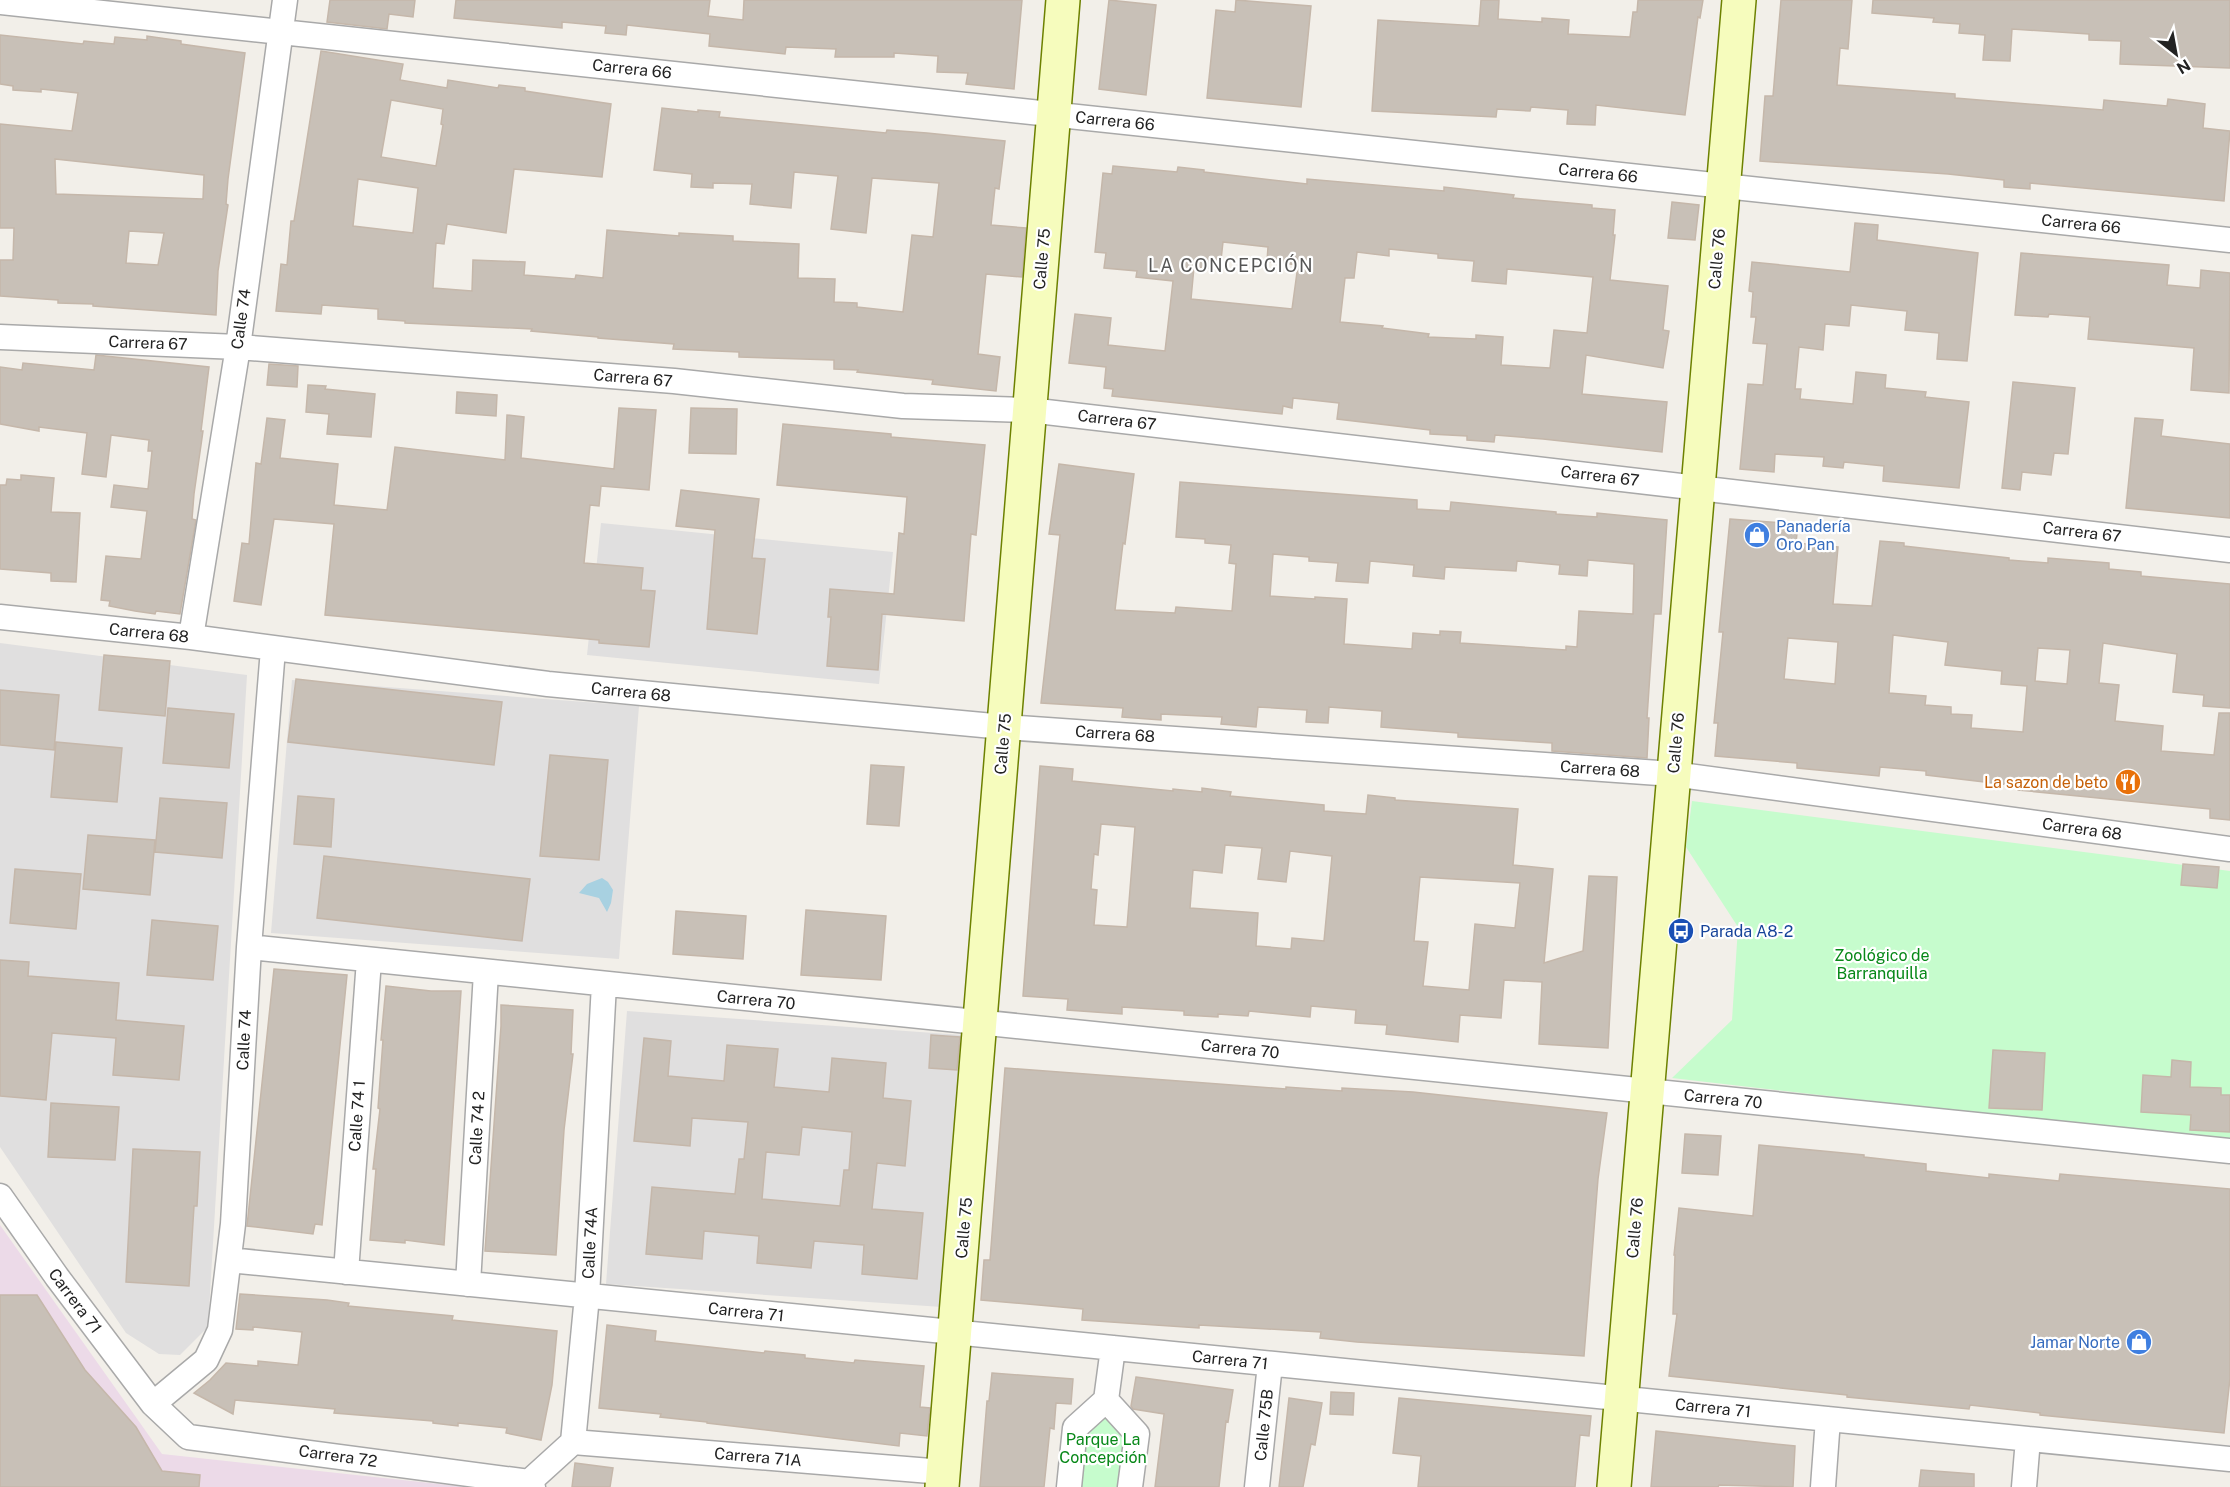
<svg xmlns="http://www.w3.org/2000/svg" width="2230" height="1487" font-family="'Public Sans',sans-serif">
  <rect width="100%" height="100%" fill="#f2efe9"/>
  <!-- residential -->
  <path fill="#e0dfdf" d="M601 523 893 552 879 684 587 655Z
    M0 643 247 675 208 1327 180 1355 159 1354 126 1333 0 1147Z
    M292 680 639 706 619 959 271 933Z
    M627 1011 962 1035 942 1307 606 1284Z"/>
  <!-- industrial -->
  <path fill="#ecdae8" d="M0 1225 162 1454 467 1487H0Z"/>
  <!-- park -->
  <path fill="#c6fccd" d="M1692 801 2230 871V1142L1672 1078 1732 1020 1738 927 1686 847Z
    M1106 1407 1130 1435 1125 1487H1073L1079 1430Z"/>
  <!-- water -->
  <path fill="#a8d1e1" d="M602 878 608 882 613 890 611 903 607 912 599 898 579 893 587 884Z"/>
  <!-- building -->
  <path fill="#c8c0b7" stroke="#c5b7aa" stroke-width="1.5" fill-rule="evenodd" d="M330 0H415L413 17 389 14 387 29 327 22Z
    M456 0H710L708 16 743 20 744 0H1022L1014 89 966 84 968 73 937 72 938 56 894 53V57H835L836 49 786 47 785 54 709 46 710 34 627 25 626 35 605 33 606 26 562 22V28L454 18Z
    M1109 0 1156 5 1146 95 1099 89Z
    M1236 0 1311 6 1301 107 1207 98 1216 10 1235 12Z
    M1481 0H1499L1498 19 1542 22V18L1569 20 1568 34 1630 37 1633 12H1637L1638 0H1703L1700 18 1698 17 1685 115 1596 105 1595 125 1567 124 1568 110 1531 107 1530 111 1497 109 1496 117 1372 111 1378 20 1479 26Z
    M1781 0H1852L1848 49 1840 48 1837 85 1955 94V98L2103 110 2104 100 2167 106 2168 99 2205 104 2203 128 2230 131 2224 201 2030 183V189L2004 187V180L1948 174 1760 161 1765 96H1773Z
    M1873 0H2230V68L2120 64 2121 41 2089 40V34L2012 29 2010 61 1983 60 1985 35 1959 33 1960 24 1933 22 1934 18 1872 13Z
    M0 35 83 44 84 41 114 44 115 37 147 40V36L181 41V44L245 53 228 179 226 204 228 205 218 271 216 315 93 306V304L58 303V300L0 296V260H13L14 228H0V124L72 131 78 93 41 89V92L13 90V86L0 84ZM55 159 204 175 203 199 56 194ZM129 231 164 233 158 265 126 263Z
    M321 51 403 64 400 80 447 88 448 80 498 88 499 85 525 88V91L611 104 602 177 514 169 506 233 447 224 444 244 436 243 433 288 472 291 473 260 525 262 524 275 575 279 576 275 603 278 607 230 679 236V233L733 236V241L799 244 798 278 835 279 834 302 857 303V307L903 312 912 235 933 237 939 183 872 178 866 233 831 229 838 176 794 172 791 208 750 204 752 184 713 183V188L691 187 692 174 654 170 662 108 698 112V110L720 112 719 117 886 133 887 130 927 133 1005 141 999 189 995 188 991 225 1026 228 1022 277 986 274 978 354 1000 357 996 391 932 384 933 380 857 372 858 370 834 369V360L739 357V352L673 349 674 344 598 338V337L531 331 532 329 405 323V321L378 319V309L322 305 321 314 276 311 281 264 287 265 291 221H294ZM391 100 443 109 441 124 443 125 436 166 381 157ZM358 179 418 188 413 233 353 226Z
    M1113 166 1177 172 1178 167 1204 170V172L1307 184V179L1444 191V187L1514 195 1513 198 1592 205V208L1615 210 1613 235H1615L1610 280 1668 286 1663 330 1669 331 1663 368 1586 355 1582 394 1667 402 1662 452 1543 439 1495 435 1494 442 1467 440V436L1430 434V430L1337 419 1339 403 1293 398 1292 408 1283 406 1282 414 1112 396 1113 389 1104 388 1106 367 1069 363 1075 314 1111 318 1108 345 1165 351 1173 281 1136 277 1137 271 1104 268 1106 253 1095 252 1103 173 1112 174ZM1223 242 1268 247 1267 261 1298 265 1292 309 1191 299 1194 267 1220 269ZM1389 249 1438 254V258L1474 261 1472 281 1506 284 1507 269 1593 277 1587 333 1554 330 1550 368 1501 365 1503 337 1476 335V339L1428 337 1429 334 1382 328 1383 326 1340 322 1345 278H1354L1357 252 1389 256Z
    M1672 202 1699 205 1695 240 1668 238Z
    M1855 223 1878 225 1877 240 1978 253 1967 361 1937 359 1939 333 1905 330 1907 311 1851 305 1849 326 1825 324 1823 350 1799 347 1795 389H1801L1800 399 1853 404 1856 372 1886 375 1885 388 1926 392 1925 397 1969 402 1959 488 1883 481 1884 466 1844 462 1843 468 1823 466 1824 457 1775 454 1774 472 1740 469 1748 384 1763 385 1767 344 1753 343 1756 317H1751L1753 292 1749 291 1752 262 1850 272Z
    M2021 253 2169 265 2167 285 2200 288 2201 270 2230 273 2229 393 2191 390 2194 348 2088 339 2090 317 2049 314 2048 317 2015 315Z
    M96 355 209 367 201 431H203L194 494 192 519 196 520 180 614 156 611 155 614 135 611 109 606 110 601 101 600 106 556 141 559 147 511 111 507 114 485 148 489 152 451H148L149 440 111 435 106 477 82 474 87 433 39 427V431L0 424V367L22 370 23 363 94 370Z
    M269 364 298 366 297 387 267 385Z
    M2013 382 2075 388 2068 454 2054 453 2051 475 2022 472 2020 490 2002 488Z
    M308 385 326 386 325 389 375 394 371 437 327 434 329 414 306 412Z
    M457 392 497 395 496 416 456 413Z
    M619 408 656 410 649 490 601 486 599 506 590 505 584 563 643 568 641 590 655 591 649 647 599 643V640L325 615 334 524 274 519 261 605 234 601 242 543 249 544 256 463 261 464 267 418 285 420 280 458 338 464 334 505 387 510 395 447 505 460 507 415 524 417 521 458 614 469Z
    M691 408 737 409 736 454 689 453Z
    M2135 418 2163 420 2161 436 2230 444V518L2126 508Z
    M783 424 891 434V437L985 445 976 535 971 534 964 621 882 614 878 670 827 666 831 617H828L830 589 894 594 899 533 904 534 907 497 777 485Z
    M1059 464 1134 474 1125 544 1123 543 1115 610 1175 613 1176 607 1232 611 1236 564 1229 563 1231 545 1205 543V539L1176 537 1180 482 1417 500V509L1450 511 1451 502 1556 512V514L1597 517V513L1667 520 1661 614H1654L1647 718H1649L1647 758 1552 751V743L1458 737V733L1381 727 1382 711 1329 707 1328 723 1306 722 1307 710 1258 707 1256 727 1221 724 1222 717 1161 714V720L1122 717 1123 708 1041 703 1060 535 1049 534ZM1273 554 1309 557V561L1338 563 1336 581 1368 583 1370 561 1414 565 1413 576 1444 579 1445 567 1516 571 1517 561 1560 565 1559 574 1587 576 1588 560 1634 564 1633 614 1579 611 1577 647 1566 646V650L1460 643 1461 632 1440 631V635L1413 633 1412 649 1344 644 1347 599 1315 597V599L1270 596Z
    M21 475 54 478 51 512 80 513 76 582 51 581V573L0 569V485H6L7 479 21 480Z
    M681 490 759 499 752 558 765 559 757 634 707 629 715 530 676 526Z
    M1730 519 1798 524 1796 543 1838 547 1833 604 1872 606 1880 541 1904 543V546L2009 558V560L2048 563V558L2109 563V569L2141 572V576L2230 584V708L2203 706 2204 695 2173 692 2177 654 2103 643 2099 683 2119 685 2115 721 2163 726 2161 751 2214 755 2219 713H2230V820L2210 818V809L2018 790V786L1926 775V771L1880 767 1879 776 1797 768V763L1715 756 1718 723H1714L1723 632H1719ZM1893 635 1948 642 1945 665 2002 671 2001 684 2027 686 2023 732 1971 728 1972 715 1951 714V707L1925 705 1926 696 1889 693ZM1788 638 1838 642 1835 684 1784 679ZM2038 648 2070 650 2067 684 2035 681Z
    M104 655 170 661 165 716 99 710Z
    M296 679 502 702 494 765 288 742Z
    M0 690 59 695 54 750 0 745Z
    M168 708 234 714 229 768 163 763Z
    M56 742 122 748 117 802 51 797Z
    M550 755 608 760 599 860 540 856Z
    M871 765 904 767 899 826 867 824Z
    M1040 766 1073 769 1072 781 1173 791V789L1202 792V788L1231 792 1230 796 1324 805V811L1366 814 1368 795 1395 798V800L1518 809 1513 865 1553 869 1544 963 1583 951 1589 876 1617 877 1608 1048 1539 1044 1542 982 1504 980 1501 1018 1460 1015 1458 1042 1386 1034 1387 1025 1355 1023 1356 1010 1311 1006 1310 1017 1249 1011 1248 1016 1218 1014V1017L1184 1015V1011L1122 1007V1014L1067 1010 1068 999 1023 996ZM1101 824 1135 827 1127 927 1094 925 1097 890 1091 889 1094 854 1098 855ZM1225 845 1262 848 1258 879 1286 882 1290 851 1332 856 1324 941 1292 938 1291 949 1256 946 1258 913 1190 908 1193 870 1222 873ZM1420 877 1520 883 1515 928 1475 924 1469 990 1423 986 1428 942 1414 941Z
    M298 796 334 799 331 847 294 844Z
    M160 798 227 803 222 858 155 852Z
    M88 835 155 840 150 895 83 889Z
    M324 856 530 879 522 941 317 918Z
    M2183 864 2219 867 2217 888 2181 885Z
    M15 869 81 874 76 929 10 923Z
    M806 910 886 916 881 980 801 975Z
    M676 911 746 916 743 959 673 954Z
    M152 920 218 926 213 980 147 975Z
    M0 960 29 962 28 976 119 983 116 1020 184 1026 179 1080 113 1075 116 1038 52 1033 46 1100 0 1096Z
    M274 969 347 975 322 1225 315 1224 313 1234 247 1226Z
    M386 986 431 991H461L444 1245 405 1240V1243L370 1240 376 1169H373L380 1109 378 1108 383 1040H381Z
    M501 1005 573 1010 571 1054H573L564 1130 556 1255 485 1251 501 1026Z
    M931 1035 960 1037 957 1070 929 1068Z
    M644 1038 671 1041 668 1076 724 1081 727 1045 778 1049 774 1087 829 1092 832 1058 886 1063 883 1098 911 1101 905 1166 877 1163 872 1209 923 1213 917 1279 862 1274 864 1245 814 1241 811 1268 757 1263 759 1236 704 1231 702 1259 646 1254 652 1187 735 1194 739 1159H744L748 1122 692 1118 690 1146 634 1141ZM802 1127 852 1132 849 1170H844L840 1206 762 1199 766 1152 799 1155Z
    M1993 1050 2045 1053 2042 1110 1989 1108Z
    M2172 1060 2191 1062 2190 1087 2221 1088V1095H2230V1132L2190 1130 2191 1115 2141 1112 2143 1075 2171 1077Z
    M1005 1068 1286 1089V1087L1342 1091V1088L1413 1092 1607 1113 1598 1179 1584 1356 1357 1342 1320 1338 1321 1332 1199 1325V1328L1082 1320 1083 1309 981 1300 984 1260H990Z
    M51 1103 119 1107 115 1160 48 1157Z
    M1685 1134 1721 1136 1718 1175 1682 1173Z
    M1759 1145 1864 1155V1157L1926 1164V1171L1989 1178V1174L2059 1181 2060 1174 2230 1189V1378L2224 1433 2040 1415V1413L1970 1405 1969 1409 1847 1397V1395L1669 1376 1677 1314H1673L1675 1255H1674L1679 1208 1753 1216Z
    M133 1149 200 1152 197 1206H194L189 1286 126 1282Z
    M240 1294 327 1300 349 1303 348 1306 453 1316 452 1320 557 1331 552 1385 541 1440 506 1433 507 1428 458 1423V1426L433 1423V1421L334 1413 335 1409 235 1400 233 1414 194 1393 210 1380 226 1363 258 1366V1361L298 1365 302 1332 253 1327V1330L236 1329Z
    M0 1295H37L85 1370 136 1427 162 1471 200 1475 199 1487H0Z
    M607 1325 656 1331 655 1341 764 1353 765 1351 805 1355V1358L854 1363 855 1360 924 1366 920 1407 930 1408 927 1436 900 1433 899 1446 707 1423V1422L660 1417 661 1414 599 1408Z
    M992 1373 1073 1379 1071 1404 1056 1403 1054 1429 1050 1428 1044 1487H980L987 1401H989Z
    M1136 1377 1233 1390 1228 1422 1226 1421 1219 1487H1155L1164 1414 1133 1409 1131 1406Z
    M1331 1392 1354 1393 1353 1415 1330 1414Z
    M1289 1398 1322 1403 1315 1445 1311 1444 1303 1487H1279Z
    M1399 1398 1591 1416 1589 1436 1580 1435 1575 1487H1418L1421 1456 1393 1453Z
    M1656 1431 1795 1446 1793 1487 1719 1485 1718 1487H1651Z
    M575 1463 613 1468 610 1487H572Z
    M1921 1470 1974 1474V1487H1919Z"/>
  <g fill="none" stroke-linecap="round" stroke-linejoin="round">
    <!-- street casing -->
    <g stroke="#a9a9a9" stroke-width="27">
      <path id="street" d="M0 2 2230 240
        M0 337 238 347 674 381 903 406 1029 410 2230 550
        M0 617 191 637 548 684 767 705 1004 727 1673 774 2230 849
        M191 637 238 347 285 0
        M249 947 2230 1151
        M0 1196 57 1277 153 1404 188 1437 529 1482 533 1487
        M229 1260 2230 1459
        M346 1272 369 960
        M468 1284 486 972
        M1106 1400 1137 1434 1130 1487
        M153 1404 206 1360 220 1330 233 1224 249 947 273 649
        M573 1442 943 1472
        M529 1482 573 1442 587 1296 604 984
        M1069 1487 1075 1428 1106 1400 1113 1348
        M1257 1487 1270 1364
        M1823 1487 1828 1419
        M2024 1487 2028 1439"/>
    </g>
    <!-- secondary casing -->
    <g stroke="#6d8100" stroke-width="36">
      <path id="secondary" d="M942 1487 1063 0
        M1614 1487 1739 0"/>
    </g>
    <!-- street -->
    <use href="#street" stroke="#fff" stroke-width="24"/>
    <!-- secondary -->
    <use href="#secondary" stroke="#f6fcbd" stroke-width="33"/>
  </g>
  <!-- icons -->
  <defs>
    <g id="shop-disc" transform="scale(1.35)"><circle r="9.5" fill="#3f7fe0" stroke="#fff"/><path d="M-5-2.5h2.3a2.7 3.5 0 0 1 5.4 0H5L5.5 6h-11ZM-1.5-2.5h3a1.5 2.3 0 0 0-3 0Z" fill="#fff"/></g>
    <g id="restaurant-disc" transform="scale(1.35)"><circle r="9.5" fill="#e8710a" stroke="#fff"/><path d="M-5-6h1v4h1v-4h1v4h1v-4h1v5L-1.5 .5V6h-2V.5L-5-1ZM5-6V6H3V1.5H1.5Q1.5-4 5-6Z" fill="#fff"/></g>
    <g id="bus-disc" transform="scale(1.35)"><circle r="9.5" fill="#1a4fb4" stroke="#fff"/><path d="M-5-6H5V4H4V6H2V4H-2V6H-4V4H-5ZM-3.5-4V0h7V-4ZM-3.5 1.2v1.5H-2V1.2ZM2 1.2v1.5H3.5V1.2Z" fill="#fff"/></g>
  </defs>
  <g fill-rule="evenodd">
    <use href="#shop-disc" x="1757" y="535"/>
    <use href="#restaurant-disc" x="2128" y="782"/>
    <use href="#bus-disc" x="1681" y="931"/>
    <use href="#shop-disc" x="2139" y="1342"/>
  </g>
  <g text-anchor="middle" dominant-baseline="central" stroke-width="4.5" stroke-linejoin="round" paint-order="stroke">
    <!-- street labels -->
    <g font-size="16" fill="#222" stroke="#fff">
      <text transform="translate(632 69) rotate(6)">Carrera 66</text>
      <text transform="translate(1115 121) rotate(6)">Carrera 66</text>
      <text transform="translate(1598 173) rotate(6)">Carrera 66</text>
      <text transform="translate(2081 224) rotate(6)">Carrera 66</text>
      <text transform="translate(1042 259) rotate(-85)">Calle 75</text>
      <text transform="translate(1717 259) rotate(-85)">Calle 76</text>
      <text transform="translate(241 319) rotate(-82)">Calle 74</text>
      <text transform="translate(148 343) rotate(2)">Carrera 67</text>
      <text transform="translate(633 378) rotate(5)">Carrera 67</text>
      <text transform="translate(1117 420) rotate(7)">Carrera 67</text>
      <text transform="translate(1600 476) rotate(7)">Carrera 67</text>
      <text transform="translate(2082 532) rotate(7)">Carrera 67</text>
      <text transform="translate(149 633) rotate(6)">Carrera 68</text>
      <text transform="translate(631 692) rotate(6)">Carrera 68</text>
      <text transform="translate(1115 734) rotate(4)">Carrera 68</text>
      <text transform="translate(1676 743) rotate(-85)">Calle 76</text>
      <text transform="translate(1003 744) rotate(-85)">Calle 75</text>
      <text transform="translate(1600 769) rotate(4)">Carrera 68</text>
      <text transform="translate(2082 829) rotate(8)">Carrera 68</text>
      <text transform="translate(756 1000) rotate(6)">Carrera 70</text>
      <text transform="translate(244 1040) rotate(-87)">Calle 74</text>
      <text transform="translate(1240 1049) rotate(6)">Carrera 70</text>
      <text transform="translate(1723 1099) rotate(6)">Carrera 70</text>
      <text transform="translate(357 1116) rotate(-86)">Calle 74 1</text>
      <text transform="translate(477 1128) rotate(-87)">Calle 74 2</text>
      <text transform="translate(964 1228) rotate(-85)">Calle 75</text>
      <text transform="translate(1635 1228) rotate(-85)">Calle 76</text>
      <text transform="translate(590 1243) rotate(-87)">Calle 74A</text>
      <text transform="translate(75 1301) rotate(53)">Carrera 71</text>
      <text transform="translate(746 1312) rotate(6)">Carrera 71</text>
      <text transform="translate(1230 1360) rotate(6)">Carrera 71</text>
      <text transform="translate(1713 1408) rotate(6)">Carrera 71</text>
      <text transform="translate(1264 1425) rotate(-84)">Calle 75B</text>
      <text transform="translate(338 1456) rotate(8)">Carrera 72</text>
      <text transform="translate(758 1457) rotate(5)">Carrera 71A</text>
    </g>
    <!-- shop labels -->
    <g font-size="16" fill="#366cbe" stroke="#fff" text-anchor="start">
      <text x="1776" y="526">Panadería<tspan x="1776" dy="18">Oro Pan</tspan></text>
      <text x="2120" y="1342" text-anchor="end">Jamar Norte</text>
    </g>
    <!-- food labels -->
    <g font-size="16" fill="#c56008" stroke="#fff" text-anchor="end">
      <text x="2108" y="782">La sazon de beto</text>
    </g>
    <!-- transit labels -->
    <g font-size="16" fill="#164399" stroke="#fff" text-anchor="start">
      <text x="1700" y="931">Parada A8-2</text>
    </g>
    <!-- park labels -->
    <g font-size="16" fill="#078818" stroke="#fff">
      <text x="1882" y="955">Zoológico de<tspan x="1882" dy="18">Barranquilla</tspan></text>
      <text x="1103" y="1439">Parque La<tspan x="1103" dy="18">Concepción</tspan></text>
    </g>
    <!-- neighbourhood labels -->
    <g font-size="18" letter-spacing="1.5" fill="#555" stroke="#fff">
      <text x="1231" y="265">LA CONCEPCIÓN</text>
    </g>
  </g>
  <!-- north arrow -->
  <g transform="translate(2176 54) rotate(149)" stroke="#ffffff" stroke-width="4.5" paint-order="stroke">
  <path d="M0-4.5L10 22L0 15L-10 22Z" fill="#222222"/>
  <text y="-9" font-size="16" font-weight="bold" text-anchor="middle" fill="#222222">N</text>
  </g>
</svg>
